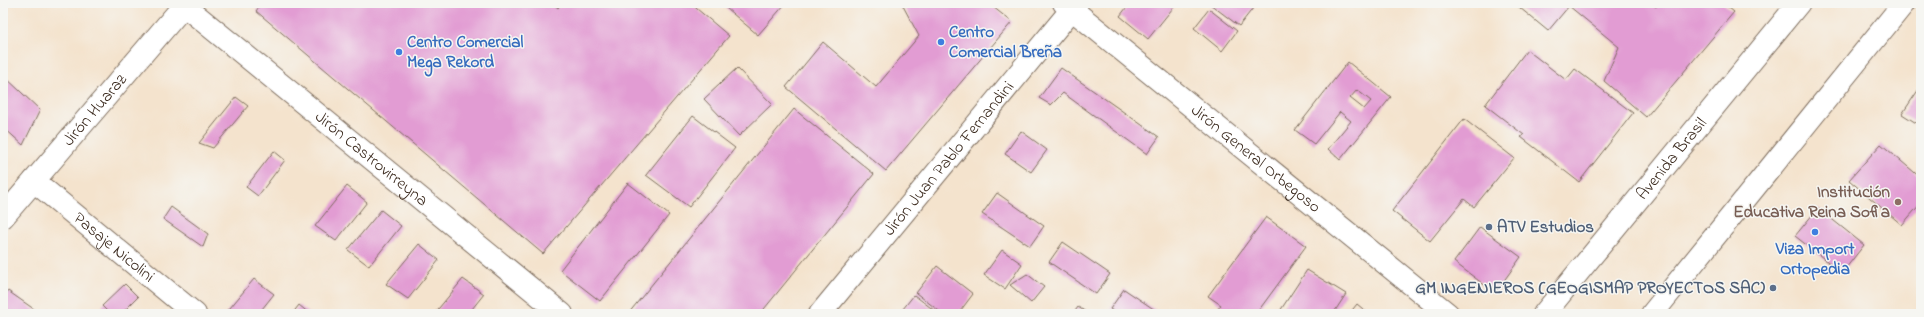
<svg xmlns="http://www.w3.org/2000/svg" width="1924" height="317" font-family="'Indie Flower',sans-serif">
  <rect width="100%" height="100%" fill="#f6f6f2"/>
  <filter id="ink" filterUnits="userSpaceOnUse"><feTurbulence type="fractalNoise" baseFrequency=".025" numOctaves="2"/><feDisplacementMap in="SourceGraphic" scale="8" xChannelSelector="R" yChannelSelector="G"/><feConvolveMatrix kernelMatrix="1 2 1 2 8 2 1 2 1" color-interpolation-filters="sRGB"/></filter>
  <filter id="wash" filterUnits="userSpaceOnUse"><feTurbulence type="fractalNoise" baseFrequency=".012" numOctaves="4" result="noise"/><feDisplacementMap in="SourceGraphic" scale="16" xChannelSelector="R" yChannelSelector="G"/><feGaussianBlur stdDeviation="0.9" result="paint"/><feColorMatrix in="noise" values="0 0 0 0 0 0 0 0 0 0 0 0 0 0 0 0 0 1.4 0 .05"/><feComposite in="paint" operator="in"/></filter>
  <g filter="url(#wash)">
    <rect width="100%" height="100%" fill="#f4e3cd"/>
    <g id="blocks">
      <!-- building -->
      <path fill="#e29cd3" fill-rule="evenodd" d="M262 3H552L558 8 562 3H690L729 36 543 254 256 11Z
        M720 3H786L758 35Z
        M905 3H988L1012 22 886 171 786 87 823 42 876 87 919 36 903 6Z
        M1130 3H1177L1148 39 1120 16Z
        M1211 3H1249L1254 7 1239 26 1210 4Z
        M1514 3H1651L1656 7 1659 3H1723L1734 12 1646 117 1604 81 1619 47 1569 6 1548 31Z
        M1209 9 1237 31 1222 51 1194 28Z
        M1527 50 1566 80 1575 69 1633 113 1579 182 1521 137 1524 135 1485 105Z
        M1348 62 1391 97 1340 160 1328 149 1351 121 1340 112 1314 144 1295 130ZM1357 90 1371 101 1364 109 1350 98Z
        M737 68 772 104 739 136 704 99Z
        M1061 68 1159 137 1147 154 1063 93 1051 105 1039 98Z
        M3 75 40 110 23 145 3 127Z
        M1921 86V126L1902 114Z
        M236 97 248 106 213 148 199 143Z
        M794 109 874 174 760 314H628Z
        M693 116 735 148 689 207 646 175Z
        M1464 119 1514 158 1474 207 1464 199 1430 241 1392 211Z
        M1021 131 1047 150 1031 172 1005 154Z
        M1881 144 1921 178V203L1902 225 1849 180Z
        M274 151 285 160 258 196 246 187Z
        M628 183 669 215 600 301 560 270Z
        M347 186 367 202 336 241 315 226Z
        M997 193 1044 226 1030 246 982 214Z
        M171 207 208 234 203 247 163 219Z
        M1818 208 1864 245 1842 273 1795 236Z
        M381 210 401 226 369 266 348 250Z
        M1266 217 1306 246 1256 314H1214L1221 305 1208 296Z
        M1480 227 1521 257 1495 293 1454 262Z
        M1063 242 1110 274 1096 294 1049 262Z
        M419 244 439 260 408 299 386 284Z
        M1002 250 1022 264 1005 289 984 275Z
        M937 266 973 294 958 314H943L916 293Z
        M1307 270 1346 294 1333 314H1278Z
        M1027 274 1044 287 1031 303 1010 285Z
        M254 279 274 294 258 314H225Z
        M463 279 484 294 468 314H434Z
        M125 284 138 297 121 314H110L102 306Z
        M1124 289 1161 314H1117L1110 309Z
        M8 291 41 314H5L3 313V298Z
        M914 295 939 314H899Z
        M1357 304 1369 314H1349Z
        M299 305 310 314H292Z
        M1078 307 1089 314H1073Z"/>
    </g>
  </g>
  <g filter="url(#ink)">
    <use href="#blocks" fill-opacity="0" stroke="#7c6b5b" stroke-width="1"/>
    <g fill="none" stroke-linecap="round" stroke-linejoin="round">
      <!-- minor casing -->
      <g stroke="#7c6b5b" stroke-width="24">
        <g id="minor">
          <path id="s1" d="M181 3 562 314"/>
          <path id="s2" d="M1064 3 1448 314"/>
          <path id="s3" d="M34 181 195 314"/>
          <path id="s4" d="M3 217 186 3"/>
          <path id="s5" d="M820 314 1077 3"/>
        </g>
      </g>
      <!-- major casing -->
      <g stroke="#7c6b5b" stroke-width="24">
        <g id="major">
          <path id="s6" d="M1544 314 1799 3"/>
          <path d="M1652 314 1904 3"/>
        </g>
      </g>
      <!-- minor -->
      <use href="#minor" stroke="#fff" stroke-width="22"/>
      <!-- major -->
      <use href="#major" stroke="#fff" stroke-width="22"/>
    </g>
  </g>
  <!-- markers -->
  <g fill="#3f7fe0" stroke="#f6f6f2" stroke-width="1.5">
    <circle cx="941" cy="42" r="4"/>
    <circle cx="399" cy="52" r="4"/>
    <circle cx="1815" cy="232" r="4"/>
  </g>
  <circle fill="#8d6e63" stroke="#f6f6f2" stroke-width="1.5" cx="1898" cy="202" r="4"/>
  <g fill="#5c6f8a" stroke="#f6f6f2" stroke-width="1.5">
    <circle cx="1489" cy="227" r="4"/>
    <circle cx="1773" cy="288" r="4"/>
  </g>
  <g text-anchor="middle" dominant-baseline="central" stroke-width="3" stroke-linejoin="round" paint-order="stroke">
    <!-- shop labels -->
    <g font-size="17" font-weight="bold" fill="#366cbe" stroke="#f6f6f2" text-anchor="start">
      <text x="949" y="32">Centro<tspan x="949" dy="20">Comercial Breña</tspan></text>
      <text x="407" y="42">Centro Comercial<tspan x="407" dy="20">Mega Rekord</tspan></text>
      <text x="1815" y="249" text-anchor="middle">Viza Import<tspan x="1815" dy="20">Ortopedia</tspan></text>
    </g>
    <!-- street labels -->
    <g font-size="17" fill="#3b2a1e" stroke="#f6f6f2">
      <text stroke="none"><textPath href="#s4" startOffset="141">Jirón Huaraz</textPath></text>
      <text stroke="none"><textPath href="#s1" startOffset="246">Jirón Castrovirreyna</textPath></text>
      <text stroke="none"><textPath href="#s5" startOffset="202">Jirón Juan Pablo Fernandini</textPath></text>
      <text stroke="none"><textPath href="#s2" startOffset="247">Jirón General Orbegoso</textPath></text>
      <text stroke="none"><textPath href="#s6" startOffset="201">Avenida Brasil</textPath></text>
      <text stroke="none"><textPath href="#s3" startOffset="104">Pasaje Nicolini</textPath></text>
    </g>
    <!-- education labels -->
    <g font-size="17" font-weight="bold" fill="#785e54" stroke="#f6f6f2" text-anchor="end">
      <text x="1890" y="192">Institución<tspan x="1890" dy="20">Educativa Reina Sofia</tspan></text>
    </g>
    <!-- service labels -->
    <g font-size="17" font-weight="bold" fill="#4e5e75" stroke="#f6f6f2" text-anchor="start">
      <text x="1497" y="227">ATV Estudios</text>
      <text x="1765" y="288" text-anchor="end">GM INGENIEROS (GEOGISMAP PROYECTOS SAC)</text>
    </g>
  </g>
  <!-- margin -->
  <rect width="1924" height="317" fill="none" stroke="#f6f6f2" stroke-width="16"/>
</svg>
